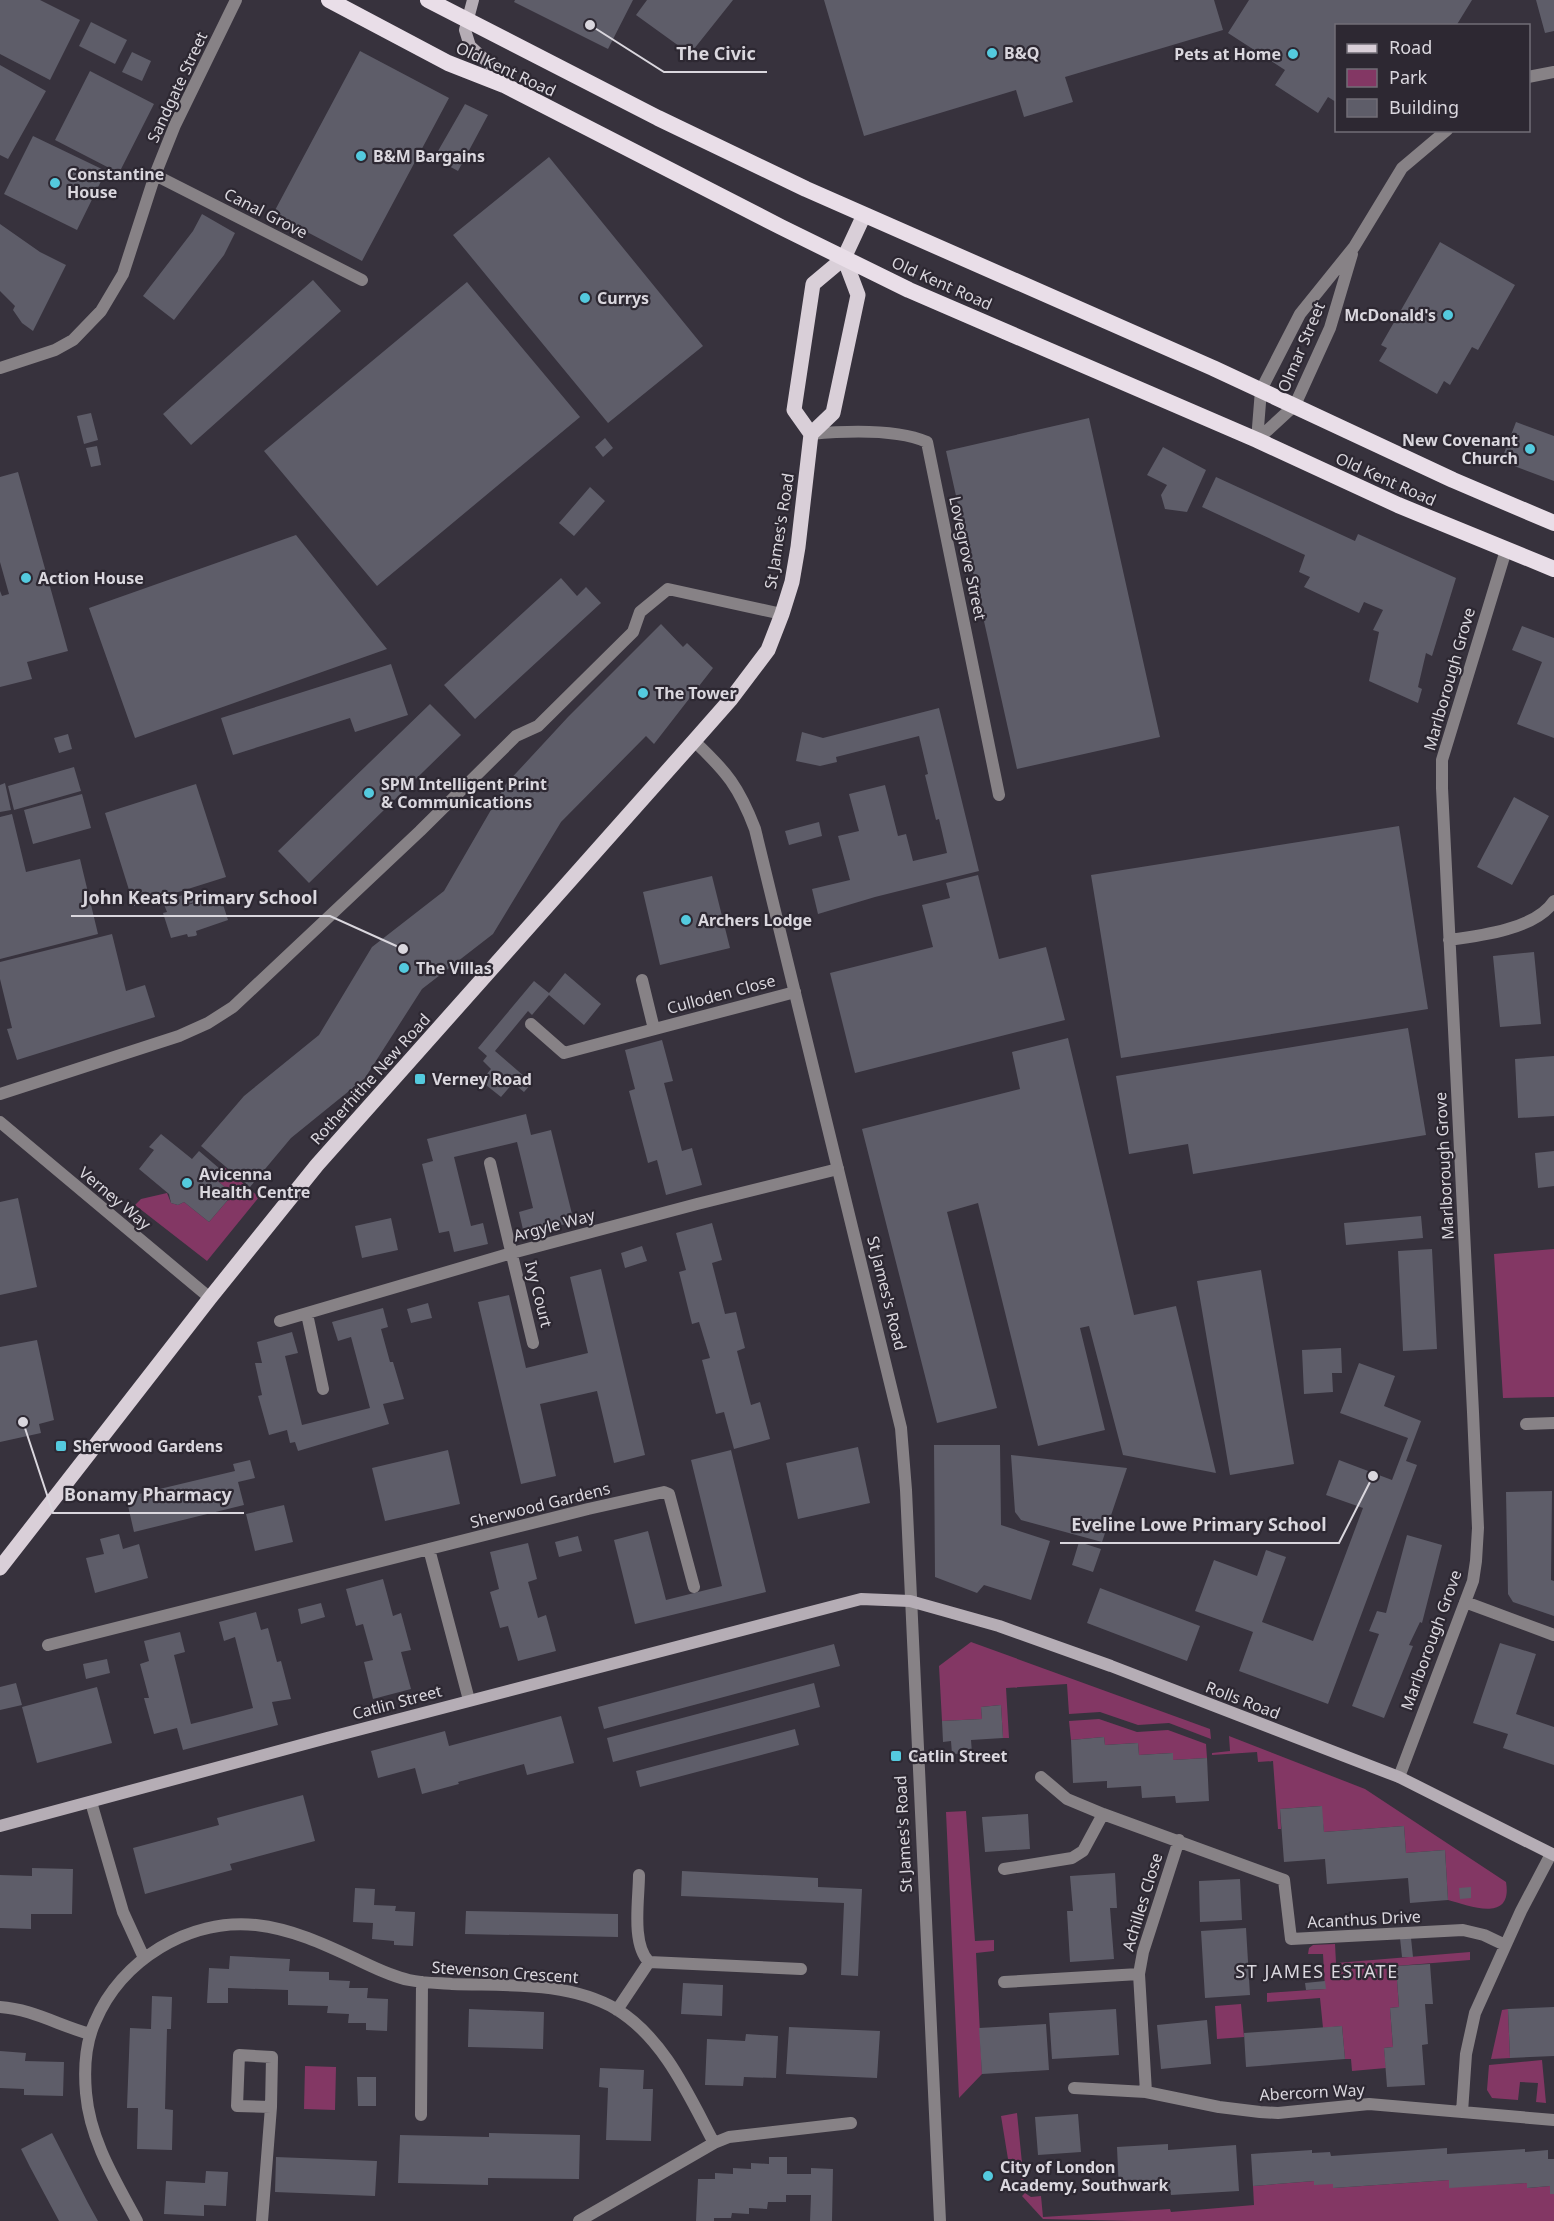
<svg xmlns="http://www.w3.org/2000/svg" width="1554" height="2221" font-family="'Noto Sans',sans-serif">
  <rect width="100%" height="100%" fill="#37323d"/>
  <!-- green -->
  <path fill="#833764" d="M223 1166 259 1197 207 1261 135 1205 141 1199 167 1193 171 1203 178 1205 184 1202 209 1222 233 1194 213 1177Z
    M1554 1249V1397L1503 1398 1494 1254Z
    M971 1642 1210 1729 1211 1739 1169 1723 1138 1725 1100 1712 1069 1714 1067 1684 1006 1688 1009 1738H1003L1001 1705 981 1707 982 1719 942 1721 939 1666Z
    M1099 1719 1137 1732 1168 1730 1206 1744 1207 1758 1173 1760 1172 1753 1139 1755 1138 1743 1105 1745 1104 1737 1071 1740 1069 1721Z
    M1229 1736 1365 1789 1506 1882C1513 1923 1470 1906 1448 1900L1445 1850 1406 1853 1404 1826 1324 1832 1321 1806 1280 1809 1281 1829H1278L1273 1761 1258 1762 1257 1752 1212 1755V1753L1230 1751Z
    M966 1811 975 1941 994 1940V1951L976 1953 982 2074 959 2098 946 1812Z
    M1335 1944 1336 1963 1470 1952V1960L1396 1966 1399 2007 1390 2008 1393 2047 1384 2048 1386 2068 1352 2071 1351 2059H1345L1342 2026 1323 2028 1320 1998 1267 2002V1993L1325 1989 1323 1954H1308L1309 1948 1313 1945Z
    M1241 2004 1244 2037 1217 2039 1215 2006Z
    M1508 2009 1510 2058 1491 2059 1502 2010Z
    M1542 2060 1546 2103 1536 2102 1538 2083 1520 2082 1518 2100 1492 2098 1487 2090 1489 2065Z
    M305 2066 336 2067 335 2110 304 2109Z
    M1017 2113 1025 2193 1031 2197 1041 2196 1043 2217 1170 2209 1171 2212 1254 2205 1253 2186 1314 2181 1333 2184V2188L1449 2180V2187L1527 2183 1528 2188 1550 2186V2194H1554V2221H1133L1043 2219 1022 2196 1025 2193 1020 2174 1013 2159H1008L1001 2116Z"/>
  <!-- building -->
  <path fill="#5e5d69" d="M0 0H40L80 20 50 80 0 54Z
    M515 0H633L608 49 514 2Z
    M647 0H733L690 54 636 15Z
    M824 0H1214L1223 30 1065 77 1073 102 1024 117 1016 90 864 136Z
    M1249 0H1472L1456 26H1336V102L1328 97 1318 113 1275 85 1285 70 1228 33Z
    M1536 0H1554V31L1545 33Z
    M91 22 127 40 115 64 79 46Z
    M360 51 449 98 362 261 273 214Z
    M132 52 151 61 142 81 122 72Z
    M0 65 46 91 8 159 0 155Z
    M90 71 154 104 119 173 55 140Z
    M465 104 488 115 458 171 434 158Z
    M33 136 106 171 77 230 4 194Z
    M549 157 703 346 608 423 453 235Z
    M202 214 235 233 224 255 174 320 143 296 193 231Z
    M0 224 40 252 66 265 33 331 22 323 13 310 15 306 0 291Z
    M1440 242 1515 285 1478 350 1472 347 1450 385 1444 381 1437 394 1379 361 1387 348 1381 345Z
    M313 280 341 311 191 445 163 414Z
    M467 282 580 417 377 586 264 451Z
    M91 413 98 440 84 444 77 416Z
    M1089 418 1160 737 1017 769 946 451Z
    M1516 422 1554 436V481L1501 461Z
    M605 438 613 448 603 457 595 447Z
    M97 446 101 465 91 467 86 448Z
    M1163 447 1206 470 1187 512 1165 509 1161 495 1167 485 1147 475Z
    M18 472 68 651 27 662 32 679 0 687V591L2 596 9 594 0 562V477Z
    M1216 477 1355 541 1358 534 1456 578 1432 656 1426 653 1418 687 1422 689 1418 703 1369 681 1379 632 1373 630 1383 610 1364 602 1359 613 1304 587 1310 577 1299 572 1305 555 1202 507Z
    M590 487 605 501 574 536 559 523Z
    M296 535 387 649 135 738 89 608Z
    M561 578 577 596 586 587 601 603 475 719 444 685Z
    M661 624 683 647 687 643 713 668 654 744 646 736 561 822 493 934 422 989 365 1078 291 1138 250 1187 201 1146 244 1096 319 1035 372 947 444 891 506 784 568 717Z
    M1522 626 1554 638V738L1517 724 1542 662 1512 650Z
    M391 664 408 715 355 732 350 718 233 755 221 718Z
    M430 704 461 735 309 883 278 851Z
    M939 708 979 871 875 897 818 914 812 889 850 880 838 836 859 831 849 794 885 785 898 836 906 834 913 861 947 853 939 819 936 820 925 775 928 774 919 736 836 757 837 762 820 766 796 761 802 732 823 738Z
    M68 734 72 749 59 753 54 738Z
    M74 767 81 791 14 810 8 786Z
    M5 783 11 810 0 812V785Z
    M196 784 226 877 134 906 105 813Z
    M82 794 91 828 33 844 24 810Z
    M1514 797 1549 816 1512 885 1477 867Z
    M12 814 26 872 80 859 98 934 0 959V817Z
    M819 822 822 836 789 845 785 831Z
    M1399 826 1428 1009 1121 1058 1091 875Z
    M978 875 999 959 1046 947 1065 1020 855 1073 830 973 933 947 922 905 950 898 946 883Z
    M712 876 730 948 660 965 643 892Z
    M191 892 194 902 181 907 220 895 228 920 196 931 197 935 195 936 188 937 187 934 171 938 163 913 167 912 163 902Z
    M112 934 126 991 145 985 155 1017 17 1060 7 1029 12 1028 0 979V962Z
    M1534 952 1541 1024 1500 1027 1493 956Z
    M565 973 601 1004 584 1025 549 995 532 1015 528 1011 495 1051 532 1083 524 1092 513 1083 501 1097 481 1081 491 1069 483 1061 487 1056 478 1048 534 981 549 993Z
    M1408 1028 1426 1135 1193 1174 1188 1144 1129 1154 1116 1076Z
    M1068 1038 1134 1315 1176 1306 1216 1473 1123 1455 1089 1326 1080 1328 1105 1430 1038 1446 978 1203 947 1212 997 1408 937 1423 862 1129 1020 1089 1012 1052Z
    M662 1040 673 1081 664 1083 682 1151 692 1148 702 1185 666 1195 657 1160 648 1163 629 1091 635 1089 625 1050Z
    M1554 1056V1116L1518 1118 1515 1059Z
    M526 1114 531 1135 551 1130 574 1222 524 1234 519 1212 533 1208 517 1142 454 1157 471 1226 483 1223 488 1244 454 1252 449 1231 439 1233 422 1164 433 1161 427 1139Z
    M161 1134 192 1159 199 1151 220 1169 213 1177 233 1194 209 1222 184 1202 178 1205 171 1203 169 1194 139 1169 154 1150 149 1147Z
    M1554 1151V1186L1538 1188 1535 1153Z
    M18 1198 37 1287 0 1295V1202Z
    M1421 1216 1423 1238 1346 1245 1344 1223Z
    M391 1218 398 1250 362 1258 355 1226Z
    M712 1223 722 1260 712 1263 725 1314 736 1312 745 1348 737 1351 746 1386 751 1405 760 1402 770 1439 734 1449 724 1412 716 1414 702 1360 710 1358 699 1322 692 1324 679 1272 686 1270 676 1233Z
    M642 1246 647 1261 625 1268 621 1253Z
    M1432 1249 1437 1349 1403 1351 1398 1251Z
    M601 1269 645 1455 614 1463 597 1391 540 1404 556 1476 521 1484 478 1302 509 1295 526 1368 588 1353 570 1277Z
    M1261 1270 1294 1464 1230 1475 1197 1281Z
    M428 1303 432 1318 411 1323 407 1309Z
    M383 1308 388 1327 381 1329 390 1362H393L404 1399 383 1404 389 1424 298 1451 295 1442 290 1443 287 1430 269 1435 258 1396 262 1395 255 1363H262L257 1342 292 1332 298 1353 285 1356 302 1425 370 1408 351 1337 338 1341 332 1322Z
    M37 1340 54 1420 39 1424 41 1433 0 1442V1347Z
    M1341 1348 1342 1373H1332L1333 1392 1304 1394 1302 1350Z
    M1359 1363 1395 1376 1384 1406 1421 1421 1406 1461 1417 1465 1328 1704 1239 1671 1253 1632 1195 1611 1214 1560 1257 1576 1266 1550 1286 1557 1262 1622 1313 1641 1363 1508 1326 1495 1339 1460 1392 1480 1408 1438 1340 1413Z
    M934 1445H1000L1001 1525 1050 1541 1031 1600 984 1585 977 1593 935 1577Z
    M858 1447 870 1503 798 1519 786 1463Z
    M448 1450 460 1504 385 1521 372 1468Z
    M731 1450 766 1592 635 1624 614 1540 648 1531 666 1600 722 1586 691 1460Z
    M1011 1455 1127 1468 1102 1542 1021 1520 1015 1512Z
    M250 1460 255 1478 238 1482 244 1505 134 1532 126 1497 235 1471 233 1464Z
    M1552 1491 1551 1580 1554 1581V1616L1513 1602 1508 1594 1506 1492Z
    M284 1505 293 1542 255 1551 246 1514Z
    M119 1534 123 1549 139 1544 148 1578 95 1593 86 1558 104 1554 100 1539Z
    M1407 1535 1442 1545 1422 1623 1420 1622 1409 1645 1413 1646 1384 1718 1352 1706 1379 1634 1369 1631 1377 1611 1386 1613Z
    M578 1536 582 1551 559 1557 555 1542Z
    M1079 1542 1101 1549 1093 1572 1072 1565Z
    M528 1543 537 1579 528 1582 538 1618 546 1615 556 1651 518 1661 508 1626 500 1628 490 1592 499 1589 490 1552Z
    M383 1579 393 1616 401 1613 411 1650 401 1652 411 1689 373 1699 364 1662 373 1660 363 1624 356 1626 346 1589Z
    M1100 1588 1200 1626 1187 1661 1087 1623Z
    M321 1603 325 1617 301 1624 298 1609Z
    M256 1612 261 1630 268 1628 277 1662 281 1661 291 1699 272 1702 278 1725 183 1750 177 1728 154 1734 144 1698H149L140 1664 149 1661 144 1641 180 1632 185 1652 174 1655 191 1724 223 1716 253 1708 235 1637 224 1641 219 1622Z
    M1500 1643 1536 1654 1516 1714 1554 1727V1765L1503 1748 1508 1734 1473 1723Z
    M834 1644 840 1666 604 1729 598 1707Z
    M107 1659 110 1673 86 1679 83 1664Z
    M16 1683 22 1705 0 1710V1687Z
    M814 1683 820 1707 613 1762 607 1738Z
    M97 1687 112 1743 37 1763 22 1707Z
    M1001 1705 1003 1738 971 1740 972 1753 952 1754 951 1741 943 1742 942 1721 982 1719 981 1707Z
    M561 1716 574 1763 527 1775 524 1764 458 1782 459 1784 422 1794 415 1768 378 1778 371 1751 445 1731 449 1746Z
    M795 1729 799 1745 640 1787 636 1771Z
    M1104 1737 1105 1745 1138 1743 1139 1755 1173 1753V1760L1207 1758 1209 1801 1176 1803 1175 1796 1142 1798 1141 1786 1107 1788V1781L1073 1783 1071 1740Z
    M303 1795 315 1841 230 1864 232 1870 145 1894 133 1848 219 1825 217 1818Z
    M1322 1806 1324 1832 1404 1826 1406 1853 1445 1850 1448 1900 1410 1903 1408 1878 1327 1884 1325 1859 1284 1862 1280 1809Z
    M1028 1814 1030 1849 985 1852 982 1817Z
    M32 1868 73 1869 72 1914H31V1929L0 1928V1875L32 1876Z
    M682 1871 818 1878V1887L862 1889 858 1976 841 1975 844 1903 681 1896Z
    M1115 1873 1117 1908H1110L1114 1959 1070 1962 1067 1911H1073L1070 1876Z
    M1240 1879 1242 1920 1200 1922 1199 1881Z
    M1471 1887V1898L1460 1899 1459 1888Z
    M355 1888 375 1889 374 1905 396 1906 395 1911 415 1912 413 1946 394 1945V1941L372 1939 373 1923 353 1922Z
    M466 1911 618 1914V1937L465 1934Z
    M1246 1928 1250 1995 1205 1998 1201 1931Z
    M1400 1938H1411L1413 1957H1402Z
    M230 1956 290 1959 289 1971 329 1972V1980L350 1981 349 1988H368L367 1998 388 1999 387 2031 366 2030V2023H348L349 2014 327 2013 328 2006 288 2005V1990L228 1988V2003H207L209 1968 229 1969Z
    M1430 1964 1433 2004H1425L1428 2044 1422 2045 1425 2085 1387 2087 1384 2048 1393 2047 1390 2008 1399 2007 1396 1966Z
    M1325 1981 1326 1989 1306 1990 1305 1983Z
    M683 1983 723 1985 722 2016 681 2014Z
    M152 1996 172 1997 171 2029H167L165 2109 173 2110 172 2150 137 2149 138 2108H127L130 2028 151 2029Z
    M1554 2007V2056L1510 2058 1508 2009Z
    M469 2009 544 2012 543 2049 468 2047Z
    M1116 2009 1119 2055 1052 2059 1049 2013Z
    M1207 2020 1211 2064 1161 2069 1157 2025Z
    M1046 2024 1049 2070 982 2074 979 2028Z
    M1342 2026 1345 2059 1246 2067 1244 2033Z
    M789 2027 880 2031 877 2078 786 2074Z
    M746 2034 778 2036 776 2078 744 2077 743 2086 705 2085 707 2039 745 2041Z
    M0 2051 26 2053 25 2061 64 2062 63 2096 24 2095V2089L0 2088Z
    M600 2068 644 2070 643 2089H653L651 2141 606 2140 608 2088 599 2087Z
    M357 2077H376V2106H358Z
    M1078 2114 1081 2152 1038 2155 1035 2117Z
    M52 2133 88 2203 98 2221H59L30 2167 21 2149Z
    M489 2133 580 2135 579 2179 488 2178V2185L398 2183 400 2135 489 2137Z
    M1168 2144V2150L1236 2145 1239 2191 1171 2195 1170 2188 1119 2191 1117 2147Z
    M1447 2148V2154L1525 2149V2152L1548 2150V2159H1554V2194H1550V2186L1527 2188V2183L1449 2188V2180L1333 2188V2184L1314 2185V2181L1253 2186 1251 2154 1312 2150V2153L1330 2152 1331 2156Z
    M276 2157 377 2161 375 2196 275 2192Z
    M769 2157H787V2174H811V2168L833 2169 832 2221H810L811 2195H786V2202H768L767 2209 749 2208V2214L732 2213 731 2218H714V2221H696L698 2179H715V2173L733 2174V2168L751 2169V2163L769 2164Z
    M206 2171 228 2172 226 2206 204 2205V2216L164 2214 166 2181 205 2183Z"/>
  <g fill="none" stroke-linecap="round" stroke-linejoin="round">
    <!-- minor -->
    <path stroke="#878286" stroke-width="12" d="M1528 77 1554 72
      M155 175 362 280
      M0 368 55 350 73 340 101 311 123 274 155 175 175 125 236 0
      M811 434C844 431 897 429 927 442L999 795
      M1257 440 1261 390 1300 314 1354 247 1402 168 1447 130
      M1257 440 1295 405 1330 328 1352 254
      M1449 940C1480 936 1536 929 1554 901
      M642 980 654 1029
      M531 1024 564 1053 795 992
      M0 1094 179 1036 208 1023 233 1007 420 831 516 736 538 726 633 632 640 612 668 589 782 614
      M0 1122 210 1298
      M490 1163 533 1343
      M307 1314 323 1389
      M280 1321 512 1253 697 1204 838 1169
      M1526 1424 1554 1423
      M429 1549 469 1700
      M1465 1602 1554 1635
      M48 1645 588 1509 664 1492 669 1494 694 1587
      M1041 1777 1067 1799 1103 1814 1284 1880 1291 1939 1463 1930 1484 1935 1505 1945
      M1399 1777 1473 1581 1476 1561 1478 1528 1473 1412 1442 788V760L1506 550
      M91 1802 123 1912 144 1958
      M1004 1869 1072 1858 1083 1851 1103 1814
      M649 1962 801 1969
      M1004 1982 1139 1974
      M0 2007C32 2009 60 2026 90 2034
      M617 2010 649 1962C631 1944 639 1899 639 1875
      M1074 2088 1146 2092 1219 2107 1260 2112 1278 2113 1369 2104 1554 2120
      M1146 2092 1139 1974 1143 1952 1179 1840
      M1462 2112 1466 2054 1475 2013 1521 1911 1551 1854
      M421 2115 422 1982
      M137 2221C115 2180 90 2140 86 2093 84 2070 85 2044 95 2022 121 1960 189 1918 256 1925 292 1929 324 1944 356 1959 373 1967 390 1976 409 1980 423 1983 438 1983 452 1984 506 1986 568 1981 616 2009 664 2038 689 2096 714 2143
      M262 2221 271 2107 272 2057 239 2055 237 2106 271 2107
      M579 2221 714 2143 729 2137 851 2123"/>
    <!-- tertiary -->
    <path stroke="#878286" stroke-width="12" d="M694 741C727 772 739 787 755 829L901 1428 906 1490 940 2221"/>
    <!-- secondary -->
    <path stroke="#b5adb5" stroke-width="12" d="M473 0 465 30 470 46 495 69 504 85
      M0 1826 327 1738 861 1599 910 1601 999 1626 1111 1666 1399 1777 1554 1855"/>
    <!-- primary -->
    <path stroke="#d9cfd8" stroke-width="15" d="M811 434 794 410 813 284 844 258 864 215
      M0 1568 210 1298 317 1165 694 741 731 699 768 650 782 614 792 582 798 547 811 434 833 413 858 295 844 258"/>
    <!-- trunk -->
    <path stroke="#e9dee8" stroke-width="16" d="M329 0 448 63 504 85 781 227 909 290 1257 440 1398 505 1554 569
      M428 0 658 118 806 189 1213 368 1453 480 1554 523"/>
  </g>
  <!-- markers -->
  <g fill="#54cade" stroke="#2d2832" stroke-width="2">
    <circle cx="992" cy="53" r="6"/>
    <circle cx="1293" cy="54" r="6"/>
    <circle cx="361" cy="156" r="6"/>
    <circle cx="55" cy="183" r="6"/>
    <circle cx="585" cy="298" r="6"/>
    <circle cx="1448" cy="315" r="6"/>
    <circle cx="1530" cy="449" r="6"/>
    <circle cx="26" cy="578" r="6"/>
    <circle cx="643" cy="693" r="6"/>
    <circle cx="369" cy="793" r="6"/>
    <circle cx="686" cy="920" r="6"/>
    <circle cx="404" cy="968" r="6"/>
    <rect x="414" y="1073" width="12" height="12" rx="3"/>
    <circle cx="187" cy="1183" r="6"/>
    <rect x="55" y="1440" width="12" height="12" rx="3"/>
    <rect x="890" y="1750" width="12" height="12" rx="3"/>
    <circle cx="988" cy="2176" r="6"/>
  </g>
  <g text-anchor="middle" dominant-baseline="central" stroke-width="4.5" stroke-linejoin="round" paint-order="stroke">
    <!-- poi labels -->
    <g font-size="16" font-weight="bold" fill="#dad7de" stroke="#2d2832" text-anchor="start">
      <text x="1004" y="53">B&amp;Q</text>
      <text x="1281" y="54" text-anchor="end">Pets at Home</text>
      <text x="373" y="156">B&amp;M Bargains</text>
      <text x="67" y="174">Constantine<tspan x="67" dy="18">House</tspan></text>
      <text x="597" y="298">Currys</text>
      <text x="1436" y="315" text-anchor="end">McDonald's</text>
      <text x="1518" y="440" text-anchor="end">New Covenant<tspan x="1518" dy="18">Church</tspan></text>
      <text x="38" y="578">Action House</text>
      <text x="655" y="693">The Tower</text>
      <text x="381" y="784">SPM Intelligent Print<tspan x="381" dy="18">&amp; Communications</tspan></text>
      <text x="698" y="920">Archers Lodge</text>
      <text x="416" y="968">The Villas</text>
      <text x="432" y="1079">Verney Road</text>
      <text x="199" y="1174">Avicenna<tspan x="199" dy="18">Health Centre</tspan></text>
      <text x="73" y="1446">Sherwood Gardens</text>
      <text x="908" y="1756">Catlin Street</text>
      <text x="1000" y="2167">City of London<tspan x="1000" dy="18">Academy, Southwark</tspan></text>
    </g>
    <!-- street labels -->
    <g font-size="16" fill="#dad7de" stroke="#2d2832">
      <text transform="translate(506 69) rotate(25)">Old Kent Road</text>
      <text transform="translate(177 87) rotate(-65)">Sandgate Street</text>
      <text transform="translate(266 213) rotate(27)">Canal Grove</text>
      <text transform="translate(942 283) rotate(24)">Old Kent Road</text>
      <text transform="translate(1301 347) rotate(-67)">Olmar Street</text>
      <text transform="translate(1386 479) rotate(24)">Old Kent Road</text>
      <text transform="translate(779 531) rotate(-81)">St James's Road</text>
      <text transform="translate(968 558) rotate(78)">Lovegrove Street</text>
      <text transform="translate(1449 679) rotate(-74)">Marlborough Grove</text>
      <text transform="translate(721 994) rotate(-15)">Culloden Close</text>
      <text transform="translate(370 1079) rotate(-48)">Rotherhithe New Road</text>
      <text transform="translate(1444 1166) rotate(-93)">Marlborough Grove</text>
      <text transform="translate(115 1198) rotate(40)">Verney Way</text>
      <text transform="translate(554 1225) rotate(-15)">Argyle Way</text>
      <text transform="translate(887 1293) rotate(76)">St James's Road</text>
      <text transform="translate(539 1294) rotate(76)">Ivy Court</text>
      <text transform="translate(540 1505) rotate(-14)">Sherwood Gardens</text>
      <text transform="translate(1431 1640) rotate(-70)">Marlborough Grove</text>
      <text transform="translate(1243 1700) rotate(21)">Rolls Road</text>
      <text transform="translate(397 1702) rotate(-15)">Catlin Street</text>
      <text transform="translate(903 1834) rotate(-93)">St James's Road</text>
      <text transform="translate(1142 1902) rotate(-73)">Achilles Close</text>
      <text transform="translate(1364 1919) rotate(-3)">Acanthus Drive</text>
      <text transform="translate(505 1972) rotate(4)">Stevenson Crescent</text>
      <text transform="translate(1312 2092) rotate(-3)">Abercorn Way</text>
    </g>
    <!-- neighbourhood labels -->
    <g font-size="18" letter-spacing="1.5" fill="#dad7de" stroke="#2d2832">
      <text x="1317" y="1971">ST JAMES ESTATE</text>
    </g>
  </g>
  <!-- callouts -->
  <path fill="none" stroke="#dad7de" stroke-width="2" d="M590 25L664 72H767M403 949L330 916H71M23 1422L53 1513H244M1373 1476L1339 1543H1060"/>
  <g fill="#dad7de" stroke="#2d2832" stroke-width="2">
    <circle cx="590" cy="25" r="6"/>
    <circle cx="403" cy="949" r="6"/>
    <circle cx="23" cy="1422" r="6"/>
    <circle cx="1373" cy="1476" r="6"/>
  </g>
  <g font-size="18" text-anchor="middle" font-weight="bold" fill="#dad7de" stroke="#2d2832" stroke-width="4.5" stroke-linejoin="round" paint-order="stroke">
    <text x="716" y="60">The Civic</text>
    <text x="200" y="904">John Keats Primary School</text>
    <text x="148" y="1501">Bonamy Pharmacy</text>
    <text x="1199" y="1531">Eveline Lowe Primary School</text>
  </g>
  <!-- legend -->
  <rect x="1335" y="24" width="195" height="108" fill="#2d2832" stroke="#726e77" stroke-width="1.5"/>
  <rect x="1347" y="44" width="30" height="9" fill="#d9cfd8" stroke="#726e77" stroke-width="1.5"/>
  <text x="1389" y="54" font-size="18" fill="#dad7de">Road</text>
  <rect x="1347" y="69" width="30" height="18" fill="#833764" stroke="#726e77" stroke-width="1.5"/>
  <text x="1389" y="84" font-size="18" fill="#dad7de">Park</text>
  <rect x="1347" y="99" width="30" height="18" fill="#5e5d69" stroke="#726e77" stroke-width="1.5"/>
  <text x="1389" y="114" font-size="18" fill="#dad7de">Building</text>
</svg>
